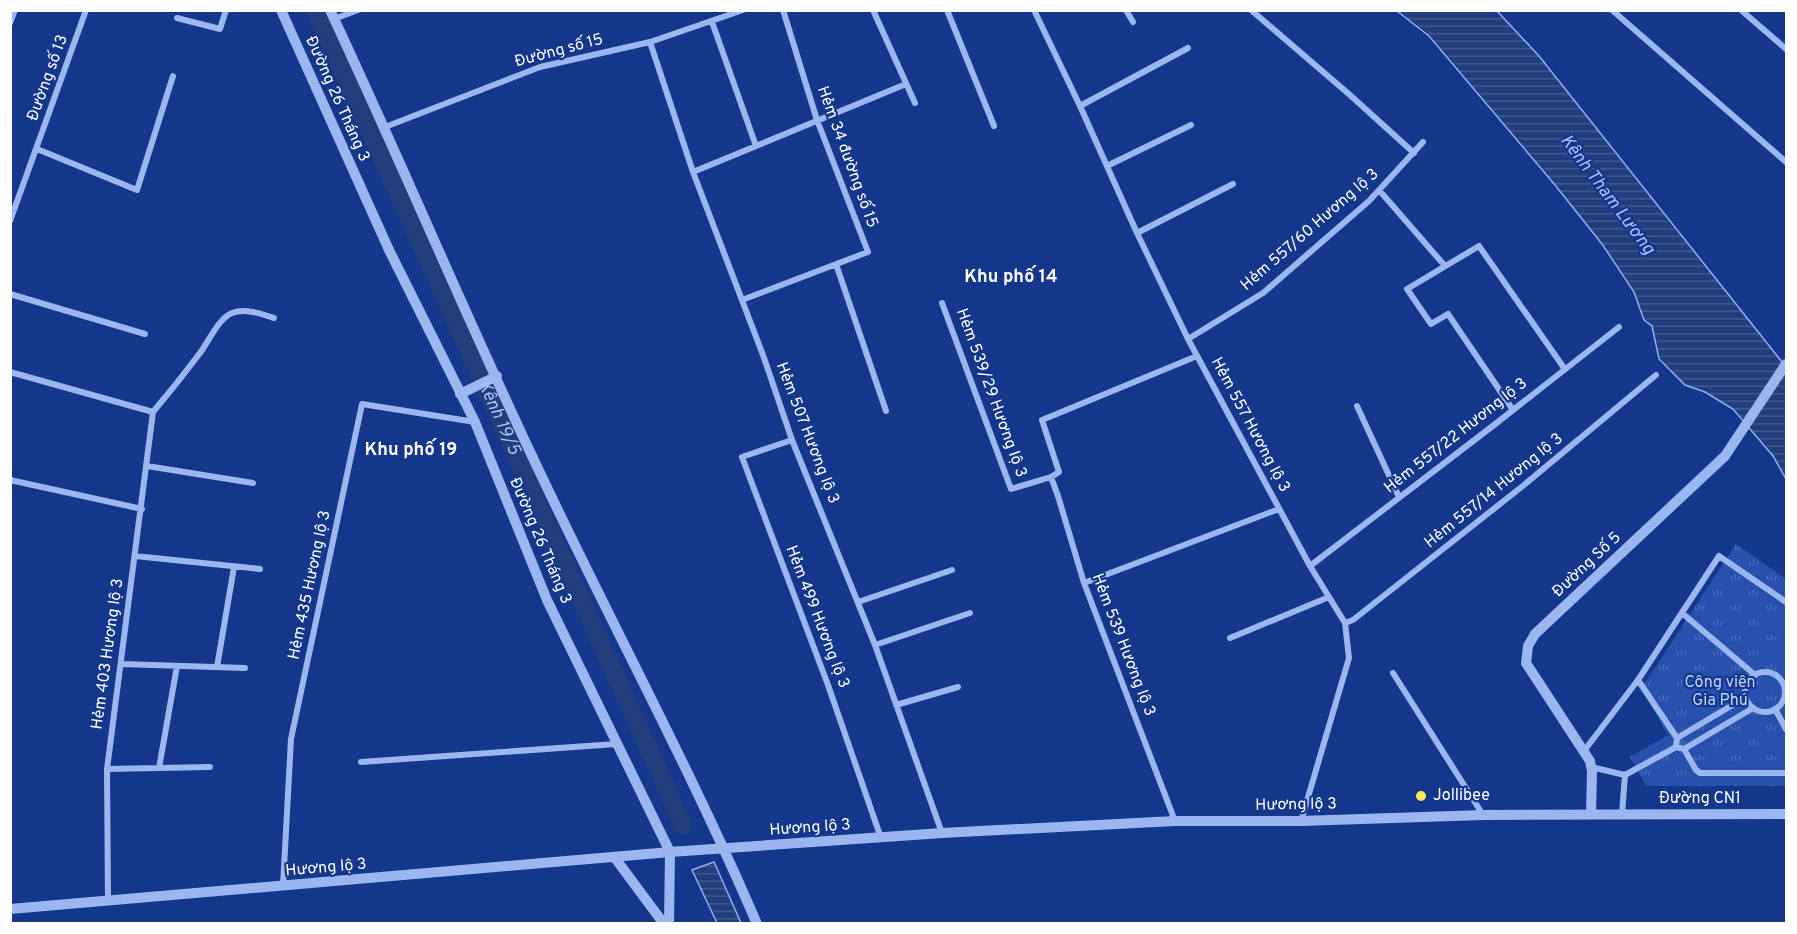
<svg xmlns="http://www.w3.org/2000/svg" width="1797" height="934" font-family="Overpass,sans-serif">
  <defs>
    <pattern id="park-tufts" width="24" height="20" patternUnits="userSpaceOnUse" patternTransform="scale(1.5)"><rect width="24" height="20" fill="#2650ab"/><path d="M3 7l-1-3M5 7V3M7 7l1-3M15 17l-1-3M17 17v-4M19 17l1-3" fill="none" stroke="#476ab8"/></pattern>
    <pattern id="water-rules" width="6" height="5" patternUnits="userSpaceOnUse" patternTransform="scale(1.5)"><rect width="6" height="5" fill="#223d7c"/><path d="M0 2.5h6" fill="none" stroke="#435a90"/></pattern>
  </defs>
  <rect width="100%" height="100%" fill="#14378c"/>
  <!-- park -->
  <path fill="url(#park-tufts)" d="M1736 544 1786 579V786H1646L1630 757 1668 735 1643 691V686Z"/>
  <!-- water -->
  <path fill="url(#water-rules)" stroke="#8eaff3" stroke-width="1.5" d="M1397 11H1497L1539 56 1786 367V479L1773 456 1733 409 1705 392 1685 385 1659 359 1652 326 1644 320 1634 292 1602 244 1555 185 1429 36Z
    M714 862 741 923H717L692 870Z"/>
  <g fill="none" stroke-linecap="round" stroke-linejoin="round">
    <!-- canal -->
    <path stroke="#223d7c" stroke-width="18" id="s1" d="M315 10 683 825"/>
    <!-- minor -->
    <path stroke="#9cb6f0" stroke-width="6" d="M873 10 915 103
      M947 10 994 126
      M1034 10 1080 106 1137 233 1188 339 1310 566 1345 623 1349 658 1301 821
      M1126 10 1133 22
      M1251 10 1350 95 1414 153
      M1612 10 1786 162
      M1741 10 1786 49
      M177 18 220 29 226 10
      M334 19 358 10
      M712 22 756 146
      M10 23 15 10
      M650 42 693 172 763 355 792 440 875 645 942 833
      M1080 106 1188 48
      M385 127 540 67 650 42 743 10
      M37 149 137 190 173 76
      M1107 166 1191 125
      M693 172 906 84
      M1379 190 1445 266
      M10 221 86 10
      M1137 233 1233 184
      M836 264 886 411
      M10 294 145 334
      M742 300 868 252 817 120 783 10
      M942 303 1011 489 1051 477 1059 472 1042 420 1197 356
      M1188 339 1263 293 1369 201 1423 142
      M10 372 153 412
      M1357 406 1399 497
      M1513 410 1448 314 1431 324 1407 289 1479 246 1564 368
      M153 412C169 393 185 373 200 353 209 341 218 319 232 313 245 308 262 314 274 318
      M792 440 742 457 828 685 881 838
      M147 466 253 483
      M1051 477 1058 496 1084 583 1175 821
      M10 480 142 509
      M135 556 260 569
      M1310 566 1494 425 1619 327
      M1084 583 1279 509
      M858 602 952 570
      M1682 613 1755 675
      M1345 623 1353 620 1524 485 1656 375
      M1230 638 1329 597
      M875 645 970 613
      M121 664 245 668
      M217 667 234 567
      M1745 692a20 20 0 1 1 40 0a20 20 0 1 1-40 0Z
      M1393 673 1483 815
      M1638 680 1677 738
      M896 705 958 687
      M1775 709 1786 729
      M1676 747 1677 738 1746 697
      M1684 749 1696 770 1700 773H1786
      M1584 751 1638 680 1719 556 1786 602
      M361 762 616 744
      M1591 767 1625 775 1622 814
      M159 768 177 666
      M107 769 210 767
      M1625 775 1676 747 1684 749 1753 708
      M283 886 291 739 362 404 475 422
      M108 901 107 769 153 412"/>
    <!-- tertiary -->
    <path stroke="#9cb6f0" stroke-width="10" d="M281 10 389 250 475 422 547 600 670 852 669 924
      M330 10C400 159 463 310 533 458 606 614 689 765 757 924
      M460 394 497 376
      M1591 814 1592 771 1590 761 1526 663 1528 646 1535 634 1725 456 1786 364
      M615 858 664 924
      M10 909 670 852 942 833 1175 821H1301L1483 815 1786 814"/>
  </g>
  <!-- markers -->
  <circle fill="#ffe75b" stroke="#14378c" stroke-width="2" cx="1421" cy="796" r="6"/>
  <g text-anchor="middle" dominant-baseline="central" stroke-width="4.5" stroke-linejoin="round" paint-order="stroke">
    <!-- street labels -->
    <g font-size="16" fill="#fff" stroke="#14378c">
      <text transform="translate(559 51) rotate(-15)">Đường số 15</text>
      <text transform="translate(48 78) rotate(-70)">Đường số 13</text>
      <text transform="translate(337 99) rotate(66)">Đường 26 Tháng 3</text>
      <text transform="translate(847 157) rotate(70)">Hẻm 34 đường số 15</text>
      <text transform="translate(1310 230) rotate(-41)">Hẻm 557/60 Hương lộ 3</text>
      <text transform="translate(991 393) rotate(70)">Hẻm 539/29 Hương lộ 3</text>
      <text transform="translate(1250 425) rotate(62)">Hẻm 557 Hương lộ 3</text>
      <text transform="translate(807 433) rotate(69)">Hẻm 507 Hương lộ 3</text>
      <text transform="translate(1456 436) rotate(-38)">Hẻm 557/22 Hương lộ 3</text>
      <text transform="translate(1494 491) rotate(-39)">Hẻm 557/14 Hương lộ 3</text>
      <text transform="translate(540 541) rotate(67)">Đường 26 Tháng 3</text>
      <text transform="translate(1587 565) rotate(-43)">Đường Số 5</text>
      <text transform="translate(310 585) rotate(-78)">Hẻm 435 Hương lộ 3</text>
      <text transform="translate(817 617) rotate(69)">Hẻm 499 Hương lộ 3</text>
      <text transform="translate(1123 645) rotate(69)">Hẻm 539 Hương lộ 3</text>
      <text transform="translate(108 654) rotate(-82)">Hẻm 403 Hương lộ 3</text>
      <text x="1700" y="799">Đường CN1</text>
      <text transform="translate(1296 805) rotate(-1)">Hương lộ 3</text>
      <text transform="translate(810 828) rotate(-4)">Hương lộ 3</text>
      <text transform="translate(326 868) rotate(-5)">Hương lộ 3</text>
    </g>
    <!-- park labels -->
    <g font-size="16" fill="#c3d5fc" stroke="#14378c">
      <text x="1720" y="683">Công viên<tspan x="1720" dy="18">Gia Phú</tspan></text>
    </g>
    <!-- poi labels -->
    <g font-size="16" fill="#fff" stroke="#14378c" text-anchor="start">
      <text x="1433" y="796">Jollibee</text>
    </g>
    <!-- water labels -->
    <g font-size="18" font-style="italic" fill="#a8c1f8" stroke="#14378c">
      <text transform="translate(1607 195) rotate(53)">Kênh Tham Lương</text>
      <text stroke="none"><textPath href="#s1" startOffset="447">Kênh 19/5</textPath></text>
    </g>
    <!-- neighbourhood labels -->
    <g font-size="18" font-weight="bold" fill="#fff" stroke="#14378c">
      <text x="1011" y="277">Khu phố 14</text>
      <text x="411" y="450">Khu phố 19</text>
    </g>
  </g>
  <!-- border -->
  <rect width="1797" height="934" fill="none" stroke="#ffffff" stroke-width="24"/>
</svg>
